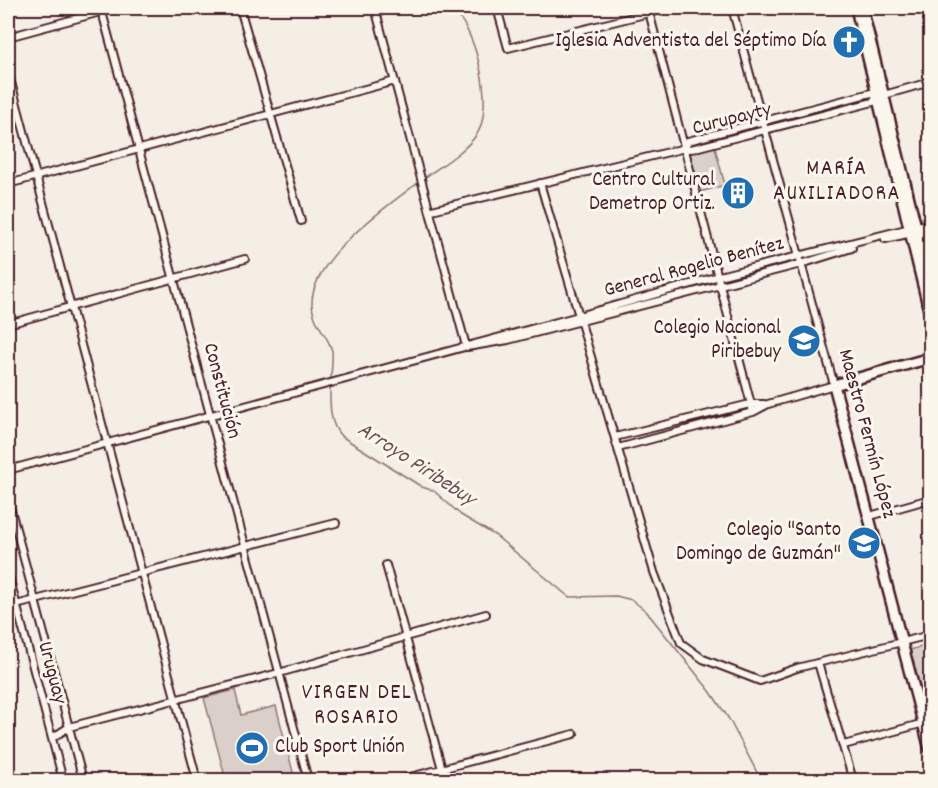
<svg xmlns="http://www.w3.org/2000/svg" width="938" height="788" font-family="Dekko,sans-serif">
  <rect width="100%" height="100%" fill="#f4eee4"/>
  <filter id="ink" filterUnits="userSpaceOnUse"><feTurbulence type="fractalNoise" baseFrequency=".0167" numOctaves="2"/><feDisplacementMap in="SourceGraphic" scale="12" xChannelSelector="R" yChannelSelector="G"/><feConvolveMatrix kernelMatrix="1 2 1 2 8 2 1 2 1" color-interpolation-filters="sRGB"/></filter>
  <g filter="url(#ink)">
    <!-- green -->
    <path fill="#dbd0c9" stroke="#92787a" stroke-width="1.5" d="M714 144 725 185 700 192 689 151Z
      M930 644V727L910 650Z
      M235 690 241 715 276 706 295 780H226L204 698Z"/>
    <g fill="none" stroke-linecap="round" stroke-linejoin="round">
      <!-- stream -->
      <path stroke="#8d7174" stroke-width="1.5" d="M423 179C440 166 465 152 477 134 495 106 476 28 451 8
        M331 379C331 371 333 359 332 351 328 334 313 324 312 305 310 259 386 207 419 182
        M330 387C330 405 329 423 341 436L422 487 434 491 461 515 496 536 569 597 616 596 632 600 646 611 710 691 729 719 761 780"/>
      <!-- street casing -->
      <g stroke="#4a1f2b" stroke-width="10">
        <path id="street" d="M101 8 308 780
          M240 8 301 221
          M375 8 466 346
          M497 8 508 48 669 8
          M648 8 753 412
          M8 37 115 8
          M8 71 197 780
          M685 147 688 141 871 93 877 97
          M540 183 654 572 681 643 703 659 760 681 797 668 930 635
          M8 184 395 81
          M432 210 685 148 691 149 873 102 877 97 930 82
          M885 239 930 229
          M8 324 245 259
          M467 347 508 340 801 264 852 248
          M615 437 750 404H764
          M618 448 753 412 768 404 834 385 732 8
          M8 470 579 316 719 276 930 223
          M8 499 83 780
          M870 516 930 499
          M386 565 445 780
          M8 573 63 780
          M16 605 336 523
          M818 663 853 780
          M52 738 69 727 279 673 486 614
          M844 745 924 723
          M399 780 574 734"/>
      </g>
      <!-- secondary casing -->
      <g stroke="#4a1f2b" stroke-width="14">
        <path id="secondary" d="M856 8 930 314
          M862 8 930 284
          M930 358 834 385 930 749"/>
      </g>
      <!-- street -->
      <use href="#street" stroke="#fbf7ec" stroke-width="6"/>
      <!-- secondary -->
      <use href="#secondary" stroke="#fbf7ec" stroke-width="9"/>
    </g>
  </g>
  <!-- icons -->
  <defs>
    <g id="church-disc" transform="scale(1.725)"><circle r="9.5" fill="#1f6fb2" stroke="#fbf7ec"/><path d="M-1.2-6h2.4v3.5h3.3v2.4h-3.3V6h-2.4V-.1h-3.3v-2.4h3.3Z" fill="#fff"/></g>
    <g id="building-disc" transform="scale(1.725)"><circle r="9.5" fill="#1f6fb2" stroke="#fbf7ec"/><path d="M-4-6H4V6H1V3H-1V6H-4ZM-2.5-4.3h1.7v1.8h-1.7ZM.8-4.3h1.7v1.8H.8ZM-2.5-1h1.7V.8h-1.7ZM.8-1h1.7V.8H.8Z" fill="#fff"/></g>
    <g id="school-disc" transform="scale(1.725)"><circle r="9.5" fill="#1f6fb2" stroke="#fbf7ec"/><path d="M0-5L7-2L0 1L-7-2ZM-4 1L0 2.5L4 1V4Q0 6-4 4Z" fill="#fff"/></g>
    <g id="stadium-disc" transform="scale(1.725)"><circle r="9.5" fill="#1f6fb2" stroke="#fbf7ec"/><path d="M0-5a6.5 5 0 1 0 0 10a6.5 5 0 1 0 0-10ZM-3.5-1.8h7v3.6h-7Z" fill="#fff"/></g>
  </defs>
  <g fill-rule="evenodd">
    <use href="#church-disc" x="849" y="42"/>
    <use href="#building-disc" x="738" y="193"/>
    <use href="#school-disc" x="804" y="341"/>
    <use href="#school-disc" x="864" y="543"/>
    <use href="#stadium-disc" x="252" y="748"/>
  </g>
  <g text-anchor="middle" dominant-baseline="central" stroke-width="6" stroke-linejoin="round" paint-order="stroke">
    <!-- poi labels -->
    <g font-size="21" fill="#4a1f2b" stroke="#fbf7ec" text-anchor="end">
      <text x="826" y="42">Iglesia Adventista del Séptimo Día</text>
      <text x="715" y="181">Centro Cultural<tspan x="715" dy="24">Demetrop Ortiz.</tspan></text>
      <text x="781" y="329">Colegio Nacional<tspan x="781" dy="24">Piribebuy</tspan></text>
      <text x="841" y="531">Colegio "Santo<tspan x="841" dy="24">Domingo de Guzmán"</tspan></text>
      <text x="275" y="748" text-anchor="start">Club Sport Unión</text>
    </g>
    <!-- street labels -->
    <g font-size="21" fill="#4a1f2b" stroke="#fbf7ec">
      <text transform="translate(732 120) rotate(-14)">Curupayty</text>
      <text transform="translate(694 268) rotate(-15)">General Rogelio Benítez</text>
      <text transform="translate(221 391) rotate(75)">Constitución</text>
      <text transform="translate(866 434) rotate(75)">Maestro Fermín López</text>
      <text transform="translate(51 673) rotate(75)">Uruguay</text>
    </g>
    <!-- neighbourhood labels -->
    <g font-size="22" letter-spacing="1.5" fill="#4a1f2b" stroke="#fbf7ec">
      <text x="837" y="169">MARÍA<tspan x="837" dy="25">AUXILIADORA</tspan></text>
      <text x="357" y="693">VIRGEN DEL<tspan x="357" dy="25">ROSARIO</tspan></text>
    </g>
    <!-- water labels -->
    <g font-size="22" font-style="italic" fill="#714f56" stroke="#fbf7ec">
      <text transform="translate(416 465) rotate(33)">Arroyo Piribebuy</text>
    </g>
  </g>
  <!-- margin -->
  <rect width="938" height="788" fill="none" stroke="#fbf7ec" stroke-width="30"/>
  <rect x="15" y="15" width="908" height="758" fill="none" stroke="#4a1f2b" stroke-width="2" filter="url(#ink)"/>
</svg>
